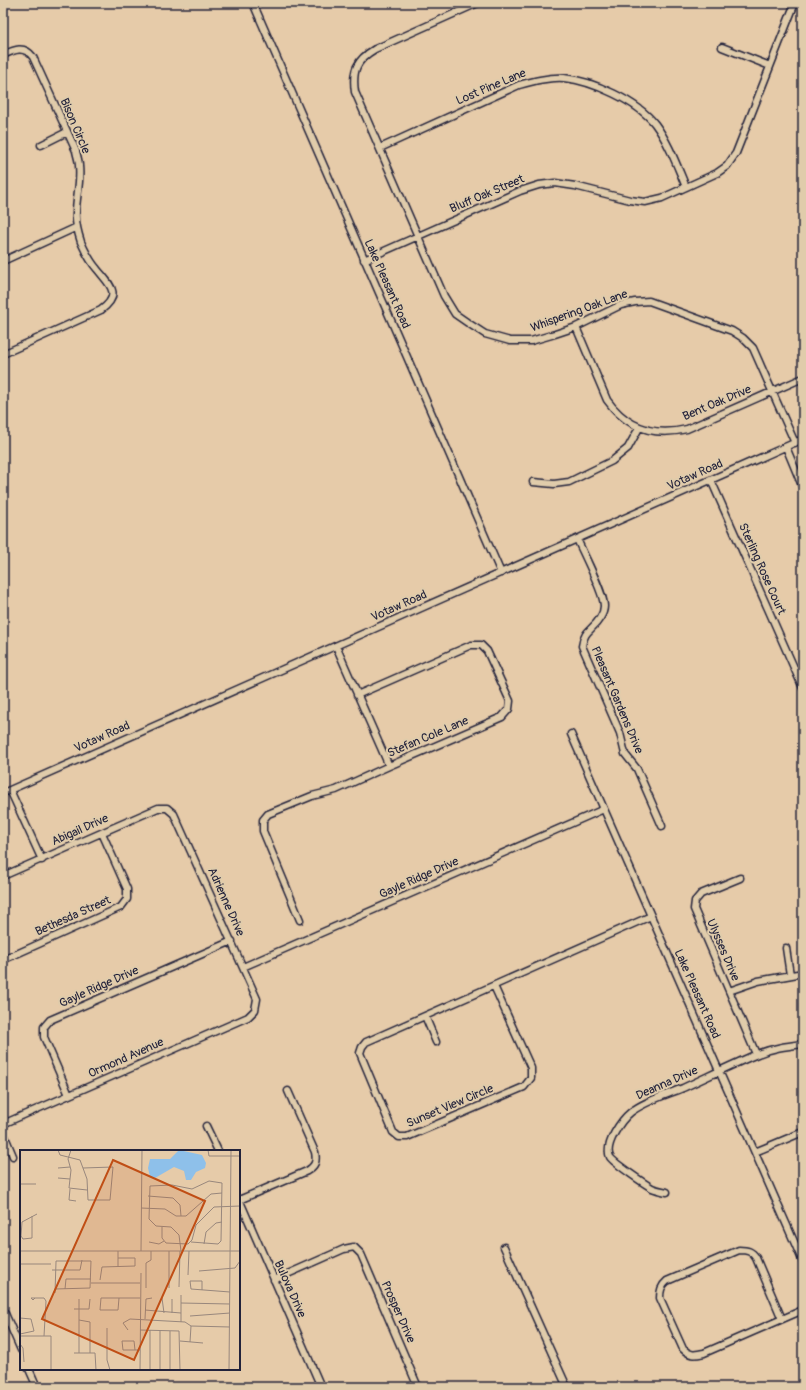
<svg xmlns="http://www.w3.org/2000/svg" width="806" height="1390" font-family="Pangolin,sans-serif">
  <rect width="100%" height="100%" fill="#e6cba9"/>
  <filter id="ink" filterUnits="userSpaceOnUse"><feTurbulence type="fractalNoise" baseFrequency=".025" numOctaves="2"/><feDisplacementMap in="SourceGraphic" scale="8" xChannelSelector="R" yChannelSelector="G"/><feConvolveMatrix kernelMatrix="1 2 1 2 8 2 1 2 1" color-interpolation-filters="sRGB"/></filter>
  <g filter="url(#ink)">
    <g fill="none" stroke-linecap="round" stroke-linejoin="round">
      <!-- minor casing -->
      <g stroke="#22223b" stroke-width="9">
        <path id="minor" d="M253 3 501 573
          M478 3 375 49C356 60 352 71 355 92L444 296 455 314 468 323 485 334 510 341H531L555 334 576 327 621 305 635 302 649 301 732 331 743 338 753 348 795 443
          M722 47 770 66
          M3 55C14 50 24 45 33 57L76 151C77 156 79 161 79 166 81 182 76 197 76 212 75 222 78 233 81 242 85 251 90 261 97 269 109 284 123 294 101 310L3 354
          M41 145 67 132
          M380 148 519 85C534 81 549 77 564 78 593 81 637 101 655 124 669 143 677 166 686 187
          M364 260 520 191 539 185 555 183 575 186 630 200 645 202 662 198 717 173 727 166 736 153 795 3
          M3 261 77 227
          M576 327 607 400C627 428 654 437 687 429L803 378
          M786 447 803 488
          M711 480 803 688
          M533 482 554 484 569 482 612 461 628 448 639 428
          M577 539C583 553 604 593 604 606 604 609 602 615 600 618 593 630 584 630 582 646L620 733 625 754 637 769 662 826
          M336 646 389 766
          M571 734 803 1262
          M10 790 42 860
          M3 793 803 439
          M3 876 158 808H167L174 814 257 999 255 1010 248 1017 3 1124
          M740 878 701 894 695 901 694 909 756 1054
          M300 920 263 831V820L268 814 312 796 336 790 389 766 502 717 509 709 510 701 487 651 481 645H471L357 695
          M786 948 790 975
          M3 960 121 907 127 899V889L102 833
          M243 967 604 809
          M494 986 531 1068V1078L524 1087 407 1137H399L393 1132 360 1053 362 1047 366 1042 651 916
          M729 991 758 981 803 973
          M425 1016 436 1042
          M69 1095 44 1037V1027L50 1020 232 941
          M206 1126 218 1151
          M3 1132 13 1156
          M755 1152 803 1132
          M667 1192C662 1191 657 1190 652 1188 645 1184 614 1163 610 1157 604 1145 621 1120 631 1112 645 1101 666 1095 683 1088 707 1077 731 1065 755 1055 771 1048 787 1046 803 1044
          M239 1199 321 1387
          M239 1200 307 1171C315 1166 317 1162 315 1152L288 1091
          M504 1247 567 1387
          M274 1280 344 1249 354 1247 361 1254 418 1387
          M3 1309 21 1350
          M782 1319 756 1258C752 1251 747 1250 739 1250L667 1281C661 1286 660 1291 660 1298L683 1349C690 1356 695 1355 704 1353L803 1310
          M29 1369 37 1387"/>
      </g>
      <!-- minor -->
      <use href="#minor" stroke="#e0ccab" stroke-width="6"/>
    </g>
  </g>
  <g text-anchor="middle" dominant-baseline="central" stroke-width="4" stroke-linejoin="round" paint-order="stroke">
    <!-- street labels -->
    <g font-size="12" fill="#22223b" stroke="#e0ccab">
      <text transform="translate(491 87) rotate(-23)">Lost Pine Lane</text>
      <text transform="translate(75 126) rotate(67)">Bison Circle</text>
      <text transform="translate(487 194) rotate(-23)">Bluff Oak Street</text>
      <text transform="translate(387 284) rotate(66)">Lake Pleasant Road</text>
      <text transform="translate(579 311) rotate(-20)">Whispering Oak Lane</text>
      <text transform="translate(717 403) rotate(-23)">Bent Oak Drive</text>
      <text transform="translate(695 475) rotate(-24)">Votaw Road</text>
      <text transform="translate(762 569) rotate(66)">Sterling Rose Court</text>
      <text transform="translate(399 606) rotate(-24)">Votaw Road</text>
      <text transform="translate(617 700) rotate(67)">Pleasant Gardens Drive</text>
      <text transform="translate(102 737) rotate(-24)">Votaw Road</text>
      <text transform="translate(428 737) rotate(-23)">Stefan Cole Lane</text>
      <text transform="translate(80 830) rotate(-24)">Abigail Drive</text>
      <text transform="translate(419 878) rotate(-24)">Gayle Ridge Drive</text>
      <text transform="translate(226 902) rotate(66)">Adrienne Drive</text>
      <text transform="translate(73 916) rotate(-24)">Bethesda Street</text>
      <text transform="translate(723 950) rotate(67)">Ulysses Drive</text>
      <text transform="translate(99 987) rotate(-24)">Gayle Ridge Drive</text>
      <text transform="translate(697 994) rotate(66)">Lake Pleasant Road</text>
      <text transform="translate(126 1058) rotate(-24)">Ormond Avenue</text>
      <text transform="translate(667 1083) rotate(-24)">Deanna Drive</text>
      <text transform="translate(450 1106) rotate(-23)">Sunset View Circle</text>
      <text transform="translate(290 1289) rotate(66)">Bulova Drive</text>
      <text transform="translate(398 1312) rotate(66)">Prosper Drive</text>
    </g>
  </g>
  <!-- overview -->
  <g transform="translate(20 1150)">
    <rect width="220" height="220" fill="#e6cba9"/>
    <path d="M159 0 182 5 186 13 185 18 176 22 171 30H166L164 21 154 17 135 28 130 27 128 18 130 9H150Z" fill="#8ec0ea"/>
    <path fill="none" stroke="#98877d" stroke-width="1" d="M38 0 40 5 60 10 67 29 68 50H90L93 17 63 18M51 0 48 9 51 20 49 38 67 40M188 0 189 6H220M38 18 50 17M38 28 50 29M0 34H16M50 39 49 50 56 51M128 46 153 48 160 55 161 66M121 58 145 59 156 66H166L191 44 202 43M142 77V88L146 93 168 94 172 90 176 75 194 57 220 56M3 89 1 86 2 72 17 64M3 89 12 88V66M129 92 139 94 144 91M184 94 186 82 196 73 202 72M0 101H220M121 101 122 0M161 101 159 85 151 77 136 76 129 69 130 36 152 35 172 39 189 31 202 33 201 91 198 94 171 92M0 114H31M98 117V101M32 120H60L62 110M179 121 215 118 220 111M168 125 169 101M80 130 82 117 115 116V108H98M71 133H120M159 137 160 101M126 138V113L131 110V101M149 138V101M45 139 46 129H71M182 140V131H170L171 139 210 142M35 143 36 112V111H71L70 138 35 139M15 148 13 150 11 148H24L26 151 24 186M99 148 98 160H80L81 148H120M142 148 144 163M152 149V163M161 153 210 154M54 159H69L70 149M125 160 161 163M170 166 210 163M0 168 11 169 14 181 0 184M125 169 126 149 132 148M59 170 70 172V203M161 172V145M87 178V210L90 220M108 180 103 173 110 169 165 172 171 176 210 177M120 180 159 181 160 220M130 180V220M150 181V220M0 186H31V220M160 191 183 193M170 192 171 176M0 194 3 198 4 212M115 200 114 191H102L103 200H120M54 203H75L76 220M59 203V149M120 220 121 123M140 220V180M209 220 211 0"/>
    <path fill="#c04e15" fill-opacity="0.15" stroke="#c04e15" stroke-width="2" d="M93 10 185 51 114 210 22 169Z"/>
    <rect width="220" height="220" fill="none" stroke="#22223b" stroke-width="2"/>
  </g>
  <!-- margin -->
  <rect width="806" height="1390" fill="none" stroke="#e0ccab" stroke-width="16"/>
  <rect x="8" y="8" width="790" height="1374" fill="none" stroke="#22223b" stroke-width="1.5" filter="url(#ink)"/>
</svg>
